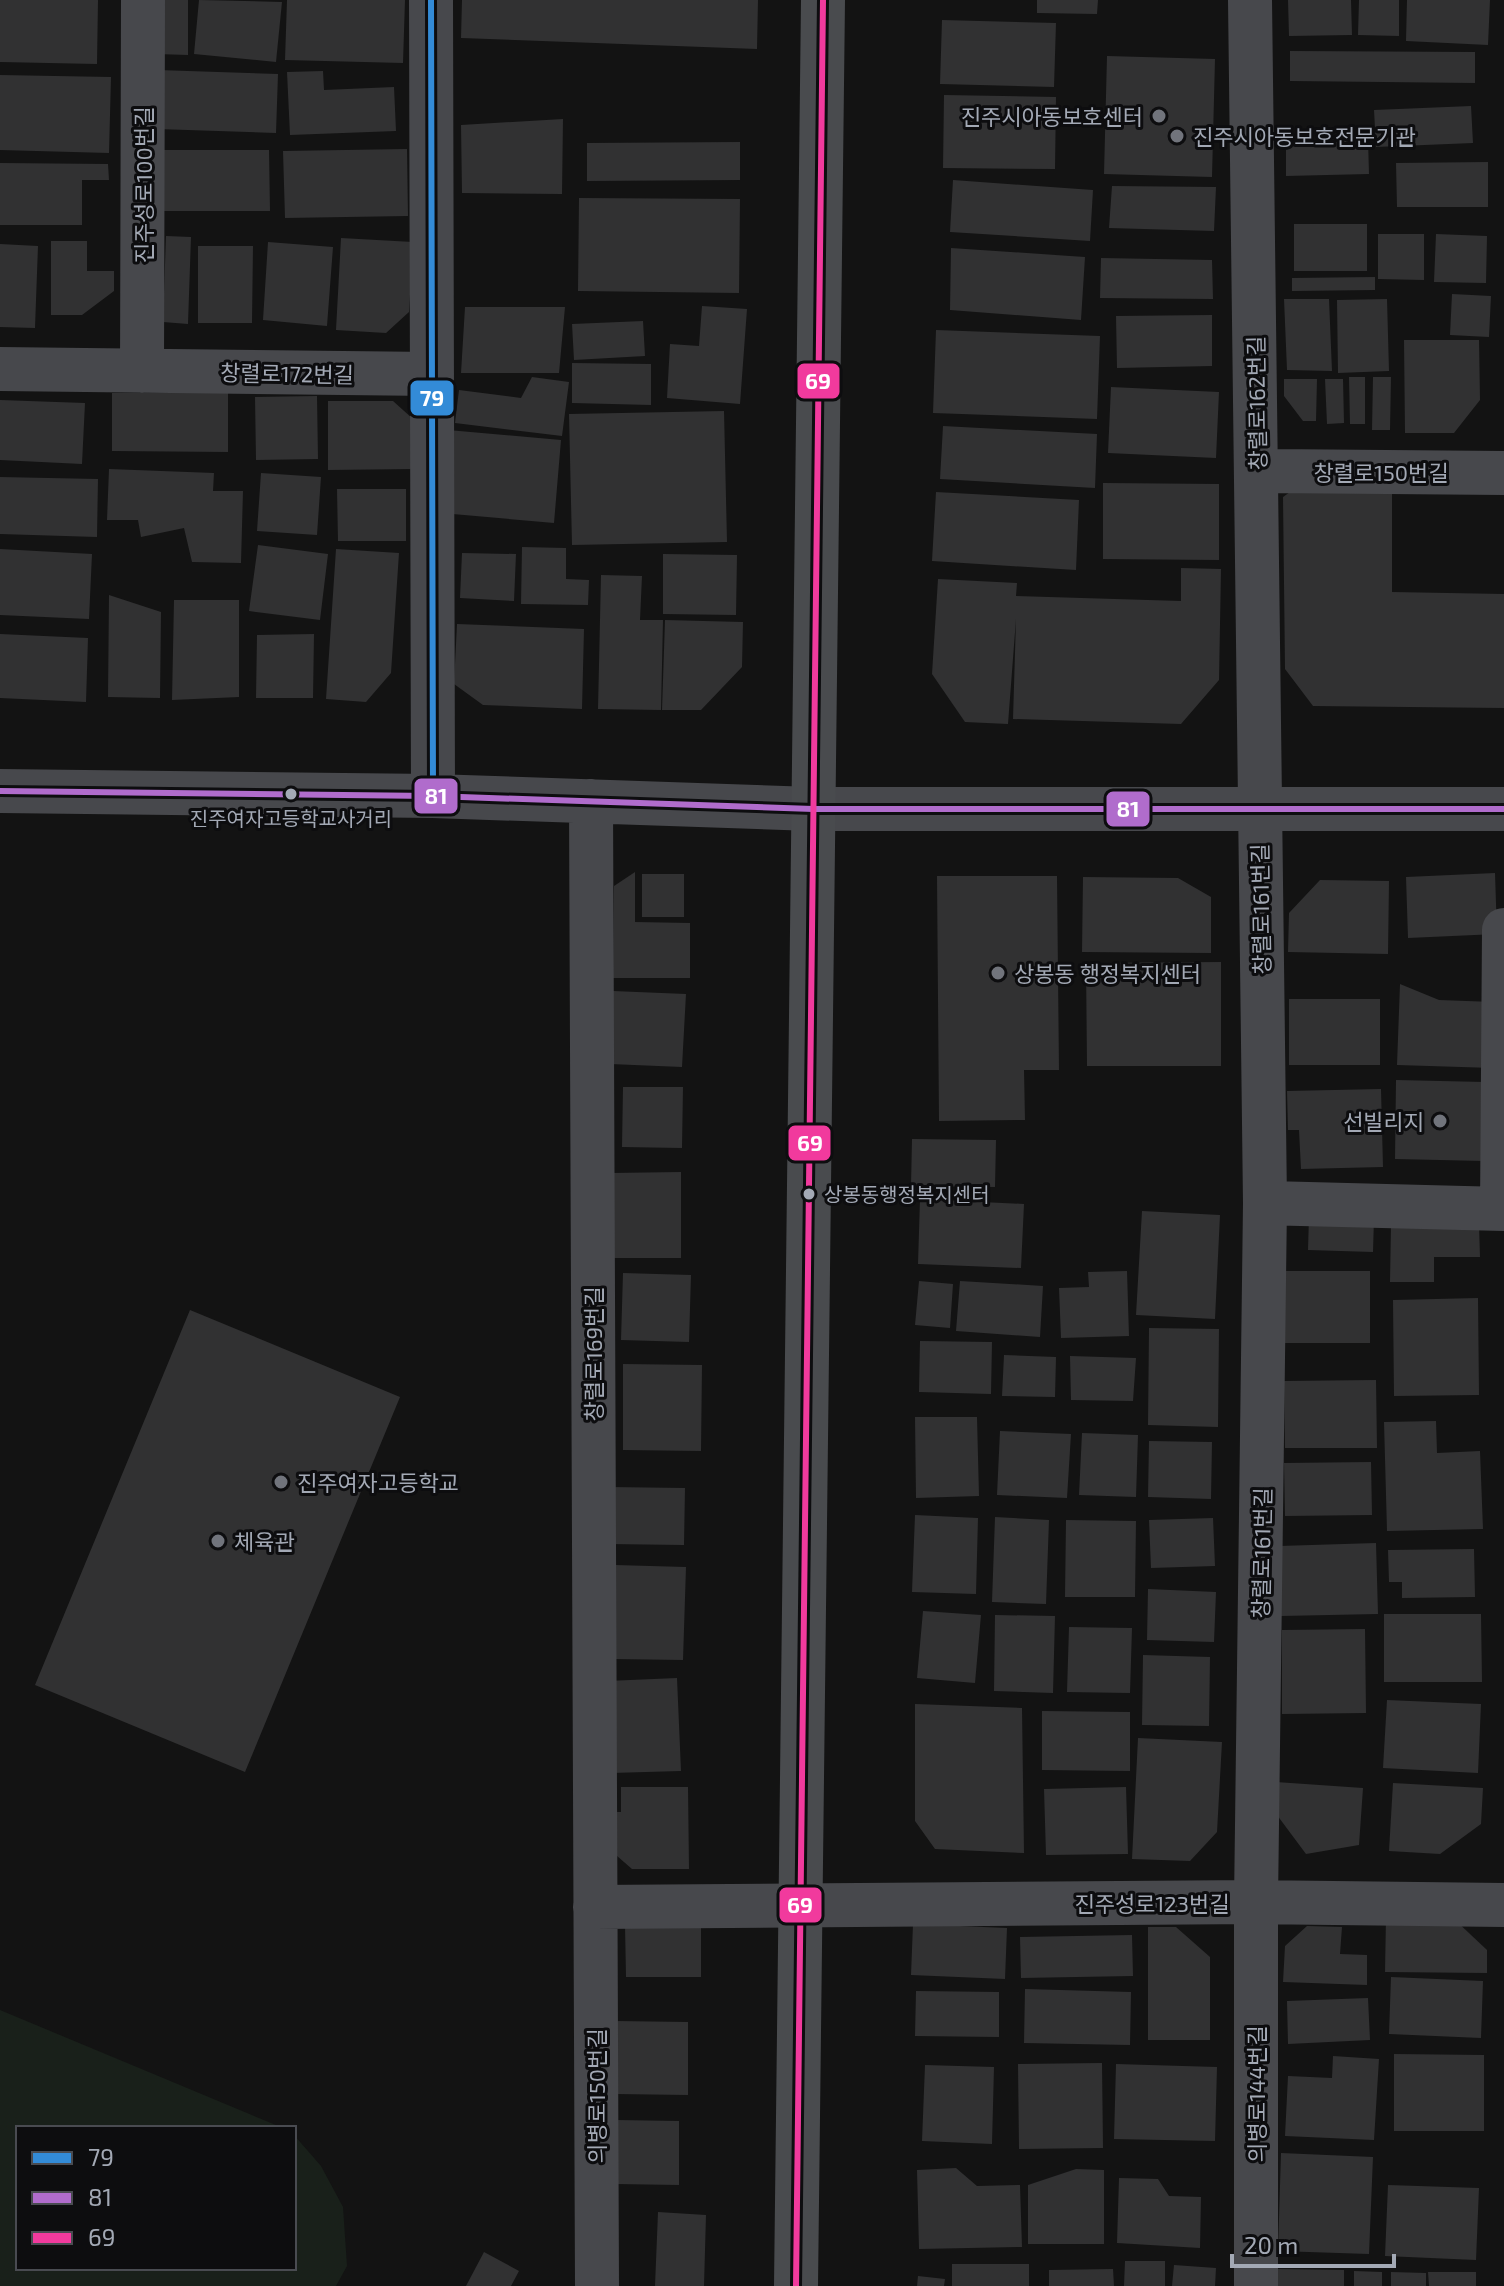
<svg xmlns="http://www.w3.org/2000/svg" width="1504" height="2286" font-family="'Exo 2','Noto Sans KR',sans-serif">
  <rect width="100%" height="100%" fill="#131313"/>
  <!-- green -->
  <path fill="#19201a" d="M0 2010 283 2128H18V2268H294V2135L321 2166 343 2207 347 2266 336 2286H0Z"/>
  <!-- building -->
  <path fill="#313132" d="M0 0H98L97 64 0 62Z
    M156 0H188V55L156 54Z
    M199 0 282 2 276 62 194 54Z
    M287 0H405L403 63 285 60Z
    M462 0H758L757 49 461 38Z
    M1037 0H1098L1097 14 1037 13Z
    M1288 0H1351L1352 35 1289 36Z
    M1359 0H1399V36L1358 35Z
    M1407 0H1490L1488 45 1406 41Z
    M942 20 1056 23 1054 87 940 84Z
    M1290 51 1475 52V83L1290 81Z
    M1107 56 1215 59 1212 177 1104 174Z
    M158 70 278 74 276 133 157 129Z
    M323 71 324 90 394 87 396 131 290 135 287 72Z
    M0 75 111 77 109 153 0 150Z
    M944 95 1056 97 1055 169 943 168Z
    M1471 106 1473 143 1376 147 1374 110Z
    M563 119 562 194 462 193 461 125Z
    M1368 139 1369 174 1286 176V141Z
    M740 142V180L587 181V143Z
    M407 149 408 216 285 218 283 151Z
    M162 150H269L270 211H162Z
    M1488 162V207H1397L1396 163Z
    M0 163 108 164 109 180H82V225H0Z
    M953 180 1093 190 1090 241 950 232Z
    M1112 186 1216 187 1214 231 1109 228Z
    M579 198 740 199 739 293 578 291Z
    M1294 224H1367V271H1294Z
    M1378 234H1424V280L1378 279Z
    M1436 234 1487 236 1486 283 1434 282Z
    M166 236 191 237 188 324 163 322Z
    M341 238 413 242 409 312 386 333 336 330Z
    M51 241H87V271H114V291L82 315H51Z
    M268 242 333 247 327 326 263 320Z
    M0 244 38 246 35 328 0 327Z
    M198 246H253L252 323H198Z
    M951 248 1085 257 1081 320 950 310Z
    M1101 258 1212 260 1213 299 1100 298Z
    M1375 277V290L1292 291V278Z
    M1452 294 1491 296 1489 337 1450 335Z
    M1284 299H1329L1332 371 1287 370Z
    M1387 299 1389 371 1338 373 1337 300Z
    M702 306 747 309 740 404 667 398 670 344 699 346Z
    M465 307H565L559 373H461Z
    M1212 315V366L1117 368 1116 316Z
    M643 321 645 356 574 360 572 324Z
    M936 330 1100 336 1097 419 933 413Z
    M1404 340H1479L1480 400 1454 433H1405Z
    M572 363 651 364V405L572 403Z
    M532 377 569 382 562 436 455 423 459 390 521 398Z
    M1349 377H1365V424H1350Z
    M1373 377H1391L1390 430H1372Z
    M1284 379H1317L1316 421H1303L1284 396Z
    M1325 379H1343L1344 423 1327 424Z
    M1111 387 1219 392 1216 458 1108 453Z
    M112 393H228V452L112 451Z
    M317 396 318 459 256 460 255 397Z
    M0 400 85 403 82 464 0 460Z
    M328 401H393L413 419V469L328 470Z
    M724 411 727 542 572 545 569 414Z
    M943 426 1097 434 1095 488 940 479Z
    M448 430 561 440 554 523 441 513Z
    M109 469 214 473 213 491H243L241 563 192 562 184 528 141 537 138 520H107Z
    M261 473 321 477 317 535 257 531Z
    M0 477 98 479 97 537 0 534Z
    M1304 482 1392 483V592L1504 594V708L1313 706 1285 669 1283 497Z
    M1103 483 1219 484V560L1103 559Z
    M337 489H406V541H338Z
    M936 492 1079 500 1076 570 932 561Z
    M258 545 328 554 320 620 249 611Z
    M522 547 566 548V579L589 580 588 605 521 604Z
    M0 549 92 554 89 619 0 615Z
    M336 549 399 553 391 673 366 702 326 699Z
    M462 553 516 554 514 601 460 598Z
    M663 554 737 555 736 615 663 614Z
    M1181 568 1221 569 1219 680 1181 724 1013 719 1016 619 1008 724 965 722 932 674 938 579 1017 583 1016 596 1181 601Z
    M601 575 642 576 640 620H663L661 710 598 709Z
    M109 595 161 612 160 698 108 697Z
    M174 600H239V697L172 700Z
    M665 620 743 622 742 667 701 710H662Z
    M457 624 584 629 582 709 483 705 454 684Z
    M0 634 88 638 86 702 0 698Z
    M314 634 313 698H256L257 635Z
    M635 872V922L690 923V978H613L614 886Z
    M1495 873 1497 934 1408 938 1406 877Z
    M642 874H684V917H642Z
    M937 876H1057L1059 1070H1024L1025 1120 939 1121Z
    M1083 877 1178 878 1211 897V953L1082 952Z
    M1320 880 1389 881 1388 954 1288 952 1289 913Z
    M1221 962V1066H1087L1086 963Z
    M1400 984 1439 1000 1494 1002 1493 1068 1397 1065Z
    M613 991 686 994 682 1067 610 1064Z
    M1289 999H1380V1065H1289Z
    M1396 1080 1485 1082 1484 1161 1395 1159Z
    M623 1087H683L682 1148 622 1147Z
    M1381 1089 1383 1167 1301 1169 1299 1130H1288L1287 1091Z
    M912 1139 996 1140 995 1187 911 1186Z
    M681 1172V1258H613L611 1173Z
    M920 1199 1024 1204 1021 1268 918 1264Z
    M1142 1211 1220 1215 1215 1319 1136 1315Z
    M1309 1216 1374 1218 1373 1252 1308 1250Z
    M1391 1225H1479L1480 1257H1434V1282H1390Z
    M1127 1271 1129 1336 1061 1338 1059 1288 1089 1287 1088 1272Z
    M1283 1271H1370V1343H1284Z
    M623 1273 691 1275 689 1342 621 1340Z
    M919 1281 953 1284 950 1328 915 1325Z
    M960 1281 1043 1286 1040 1337 956 1331Z
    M1478 1298 1479 1395 1394 1396 1393 1300Z
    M190 1310 400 1397 245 1772 35 1685Z
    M1149 1328 1219 1329 1218 1427 1148 1425Z
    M920 1341 992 1342 991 1394 919 1392Z
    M1004 1355 1056 1357 1055 1397 1002 1396Z
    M1070 1356 1136 1358 1133 1401 1071 1400Z
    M623 1364 702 1365 701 1451 623 1450Z
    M1376 1380 1377 1448H1285L1284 1381Z
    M915 1417H977L979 1496 916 1498Z
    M1436 1421 1437 1453 1480 1451 1483 1529 1387 1531 1384 1422Z
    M1000 1431 1071 1434 1067 1498 997 1495Z
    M1082 1433 1138 1435 1136 1497 1079 1495Z
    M1149 1441 1212 1442 1211 1499 1148 1497Z
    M1371 1462 1372 1515 1285 1516 1284 1463Z
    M609 1487 685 1488 684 1545 608 1544Z
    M915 1515 978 1518 976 1594 912 1592Z
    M995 1517 1049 1520 1046 1604 992 1602Z
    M1213 1518 1215 1566 1151 1568 1149 1520Z
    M1066 1520 1136 1521 1135 1597H1065Z
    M1376 1543 1378 1614 1281 1616 1279 1546Z
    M1474 1549 1475 1597 1402 1598V1582H1389L1388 1550Z
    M615 1565 686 1567 683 1660 613 1659Z
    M1148 1589 1216 1592 1214 1642 1147 1640Z
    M923 1611 981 1615 975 1683 917 1678Z
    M1384 1614H1481L1482 1682H1384Z
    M995 1615 1055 1616 1053 1693 994 1691Z
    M1069 1627 1132 1628 1130 1693 1067 1692Z
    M1365 1629 1366 1713 1282 1714V1630Z
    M1143 1655 1210 1657 1209 1726 1142 1725Z
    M677 1678 681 1771 611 1773 607 1681Z
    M1387 1700 1481 1704 1478 1773 1383 1768Z
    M915 1704 1022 1708 1024 1853 935 1849 915 1821Z
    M1042 1711 1130 1712V1771L1042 1770Z
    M1138 1738 1222 1742 1217 1832 1190 1861 1132 1859Z
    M1276 1782 1363 1788 1359 1845 1306 1854 1274 1811Z
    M1393 1783 1483 1788 1481 1824 1440 1854 1389 1851Z
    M621 1787H688L689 1869H632L609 1849 608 1812H621Z
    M1126 1787 1128 1854 1046 1855 1044 1789Z
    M1386 1917 1453 1918 1487 1950V1973L1385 1972Z
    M701 1924V1977H626L625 1925Z
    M913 1924 1007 1928 1005 1979 911 1975Z
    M1307 1926 1342 1927 1340 1954 1367 1955V1985L1283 1982 1285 1946Z
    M1148 1927H1176L1210 1957V2040H1148Z
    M1132 1935 1133 1976 1021 1978 1020 1937Z
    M1391 1977 1483 1981 1481 2038 1389 2034Z
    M1025 1989 1131 1992 1130 2045 1024 2043Z
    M916 1991 999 1992V2037L915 2036Z
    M1368 1998 1370 2040 1288 2044 1287 2001Z
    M615 2021 688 2022V2095L615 2094Z
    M1394 2054 1484 2055V2131H1394Z
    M1333 2056 1379 2059 1374 2140 1285 2136 1288 2076 1332 2078Z
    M1102 2063 1103 2148 1019 2149 1018 2064Z
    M1116 2064 1217 2067 1215 2141 1114 2139Z
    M925 2065 994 2067 992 2144 922 2141Z
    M616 2120 679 2121V2185L615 2184Z
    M1281 2153 1373 2157 1369 2254 1278 2251Z
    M956 2168 977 2186 1020 2185 1022 2247 919 2249 917 2170Z
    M1076 2169 1104 2170V2244H1028V2185Z
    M1119 2178 1158 2179 1169 2196 1201 2197 1200 2248 1117 2243Z
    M1388 2185 1479 2188 1476 2260 1385 2256Z
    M658 2212 706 2215 704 2286H655Z
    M484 2252 519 2271 511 2286H466Z
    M1125 2261H1165V2286H1124Z
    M952 2264H1029V2286H952Z
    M1174 2265 1216 2268 1215 2286H1172Z
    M1113 2269 1114 2286H1049V2270Z
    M1277 2269 1344 2270V2286H1276Z
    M1354 2271 1382 2272V2286H1354Z
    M1391 2272 1426 2273V2286H1391Z
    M1428 2272H1476V2286H1429Z
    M918 2276 945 2279 944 2286H917Z"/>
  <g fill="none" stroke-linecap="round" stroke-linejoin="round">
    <!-- minor -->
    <path stroke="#47484c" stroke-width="44" d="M431 0 433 796
      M1250 0 1265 1203 1256 1902V2286
      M0 369 432 374
      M142 371 143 0
      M1257 471 1504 473
      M0 791 433 796 813 809H1504
      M591 801 597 2286
      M1265 1203 1504 1209
      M1502 1209 1504 930
      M595 1907 1256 1902 1504 1905"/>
    <!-- major -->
    <path stroke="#494b4e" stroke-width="44" d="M796 2286 823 0"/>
    <!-- bus-1 casing -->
    <g stroke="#0d0d0f" stroke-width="12">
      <path id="bus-1" d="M431 0 433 796"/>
    </g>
    <!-- bus-2 casing -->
    <g stroke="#0d0d0f" stroke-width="12">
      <path id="bus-2" d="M0 791 433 796 813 809H1504"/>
    </g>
    <!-- bus-3 casing -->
    <g stroke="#0d0d0f" stroke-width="12">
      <path id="bus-3" d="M796 2286 823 0"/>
    </g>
    <!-- bus-1 -->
    <use href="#bus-1" stroke="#338bd7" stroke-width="6"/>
    <!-- bus-2 -->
    <use href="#bus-2" stroke="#b06ccc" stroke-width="6"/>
    <!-- bus-3 -->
    <use href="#bus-3" stroke="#f13a9d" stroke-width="6"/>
  </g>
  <!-- markers -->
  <g fill="#71747c" stroke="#0d0d0f" stroke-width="3">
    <circle cx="1159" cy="116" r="8"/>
    <circle cx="1177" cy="136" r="8"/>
    <circle cx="998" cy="973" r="8"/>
    <circle cx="1440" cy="1121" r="8"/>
    <circle cx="281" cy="1482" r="8"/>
    <circle cx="218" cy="1541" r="8"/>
  </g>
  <g fill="#a3a9b5" stroke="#0d0d0f" stroke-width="3">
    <circle cx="291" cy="794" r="7"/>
    <circle cx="809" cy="1194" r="7"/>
  </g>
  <g text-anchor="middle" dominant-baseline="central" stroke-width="6" stroke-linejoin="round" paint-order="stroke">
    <!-- bus labels -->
    <g font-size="20" fill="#a3a9b5" stroke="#0d0d0f">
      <text x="291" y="818">진주여자고등학교사거리</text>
      <text x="824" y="1194" text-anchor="start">상봉동행정복지센터</text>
    </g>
    <!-- poi labels -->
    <g font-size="22" fill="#a3a9b5" stroke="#0d0d0f" text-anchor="start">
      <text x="1143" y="116" text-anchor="end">진주시아동보호센터</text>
      <text x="1193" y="136">진주시아동보호전문기관</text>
      <text x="1014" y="973">상봉동 행정복지센터</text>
      <text x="1424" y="1121" text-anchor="end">선빌리지</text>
      <text x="297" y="1482">진주여자고등학교</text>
      <text x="234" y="1541">체육관</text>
    </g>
    <!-- street labels -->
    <g font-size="22" fill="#a3a9b5" stroke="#0d0d0f">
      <text transform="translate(143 185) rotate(-90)">진주성로100번길</text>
      <text transform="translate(287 373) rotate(1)">창렬로172번길</text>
      <text transform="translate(1256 403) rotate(-91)">창렬로162번길</text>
      <text x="1381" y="472">창렬로150번길</text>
      <text transform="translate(1260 909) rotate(-91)">창렬로161번길</text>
      <text transform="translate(593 1354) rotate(-90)">창렬로169번길</text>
      <text transform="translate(1261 1553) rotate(-89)">창렬로161번길</text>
      <text x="1152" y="1903">진주성로123번길</text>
      <text transform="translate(1256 2094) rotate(-90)">의병로144번길</text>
      <text transform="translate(596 2096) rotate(-90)">의병로150번길</text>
    </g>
  </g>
  <g stroke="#0d0d0f" stroke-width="3">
    <rect x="796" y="362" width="45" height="38" rx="8" fill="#f13a9d"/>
    <rect x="409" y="379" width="46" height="38" rx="8" fill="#338bd7"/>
    <rect x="413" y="777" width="46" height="38" rx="8" fill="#b06ccc"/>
    <rect x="1105" y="790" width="46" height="38" rx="8" fill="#b06ccc"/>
    <rect x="787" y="1124" width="45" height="38" rx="8" fill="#f13a9d"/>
    <rect x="778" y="1886" width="45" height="38" rx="8" fill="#f13a9d"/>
  </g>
  <g font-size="22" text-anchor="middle" font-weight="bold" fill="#fff">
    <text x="818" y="389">69</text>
    <text x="432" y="406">79</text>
    <text x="436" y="804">81</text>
    <text x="1128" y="817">81</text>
    <text x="810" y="1151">69</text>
    <text x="800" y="1913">69</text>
  </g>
  <!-- legend -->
  <rect x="16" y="2126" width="280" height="144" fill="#0d0d0f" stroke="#494b51" stroke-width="2"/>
  <rect x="32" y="2152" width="40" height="12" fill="#338bd7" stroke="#494b51" stroke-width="2"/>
  <text x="88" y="2166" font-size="24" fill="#a3a9b5">79</text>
  <rect x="32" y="2192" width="40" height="12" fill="#b06ccc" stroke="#494b51" stroke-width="2"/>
  <text x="88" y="2206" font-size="24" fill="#a3a9b5">81</text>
  <rect x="32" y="2232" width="40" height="12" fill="#f13a9d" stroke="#494b51" stroke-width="2"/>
  <text x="88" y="2246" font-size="24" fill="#a3a9b5">69</text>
  <!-- scale -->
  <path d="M1232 2254v12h162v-12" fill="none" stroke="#a3a9b5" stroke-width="4"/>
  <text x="1244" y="2254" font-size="24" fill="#a3a9b5" stroke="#0d0d0f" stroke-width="6" paint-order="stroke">20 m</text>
</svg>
